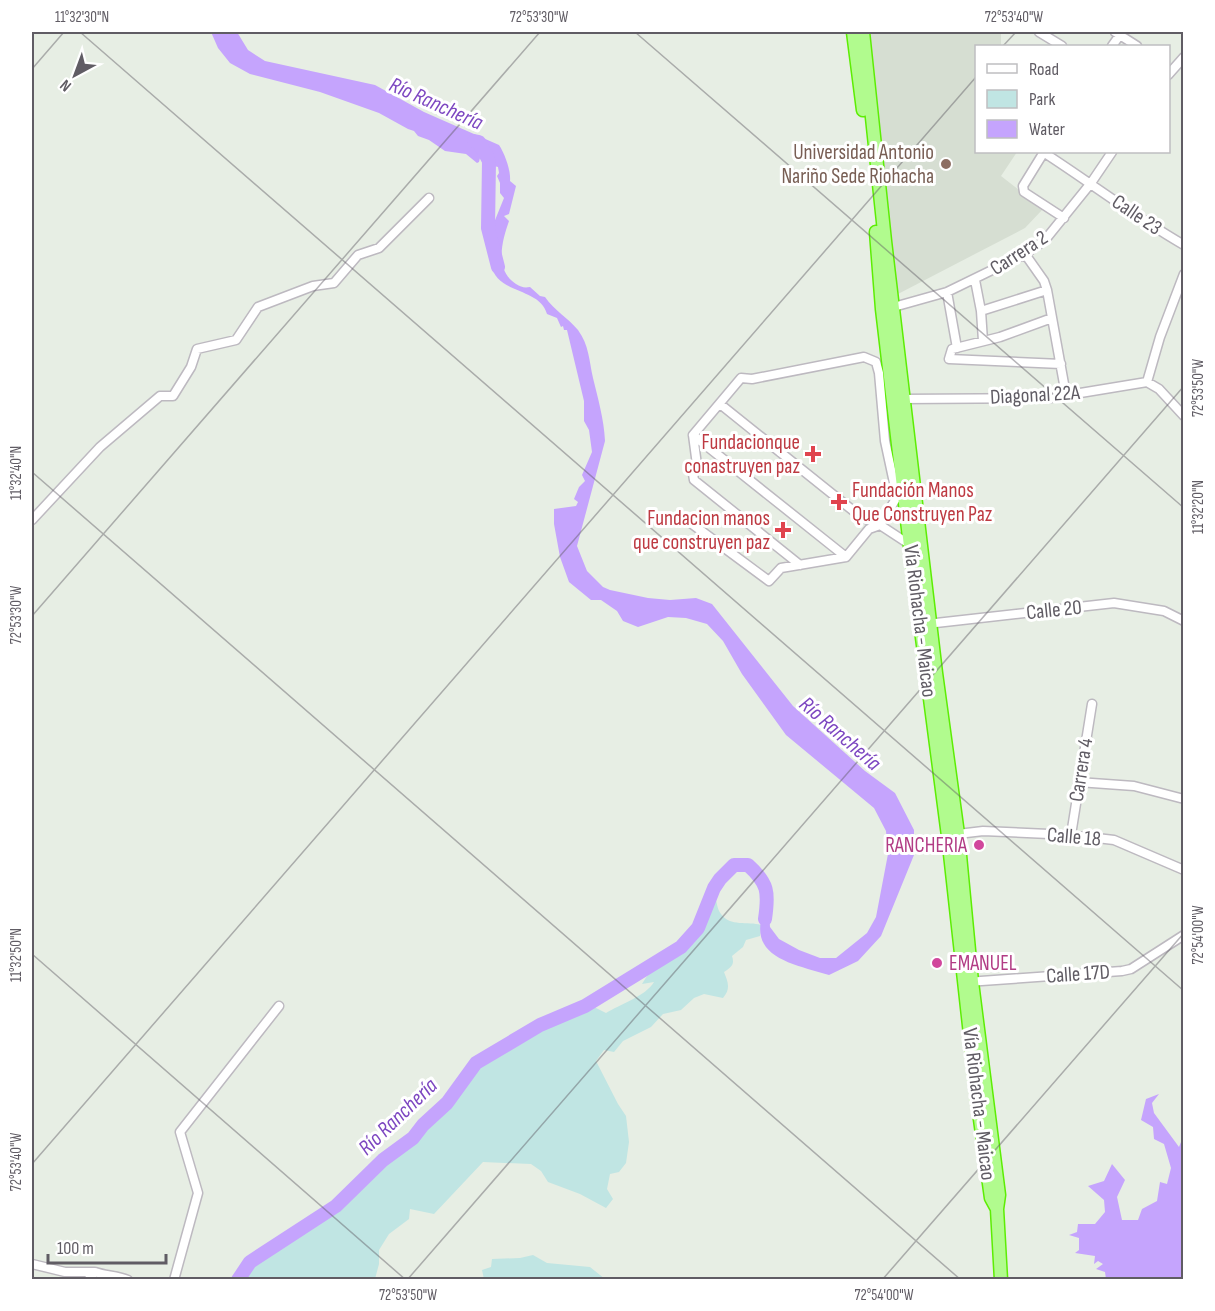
<svg xmlns="http://www.w3.org/2000/svg" width="1215" height="1311" font-family="'Sofia Sans Condensed',sans-serif">
  <rect width="100%" height="100%" fill="#e7eee4"/>
  <!-- education -->
  <path fill="#d6ded2" d="M866 32H1001V46H976V152H1017L1001 176 1043 209 1025 228 898 294Z"/>
  <!-- green -->
  <path fill="#c0e5e3" d="M711 895 715 896C717 902 717 909 721 914 730 927 748 921 761 925L760 936 746 940 743 947 732 956C735 965 731 967 724 972 728 982 731 989 723 998L704 994 694 998 681 1010 663 1014 651 1027 623 1041 614 1052 604 1050 596 1061 618 1104 626 1116 629 1142 626 1163 619 1172 610 1174 607 1189 613 1199 606 1208 580 1194 548 1182 541 1171 531 1164 483 1162 434 1214 410 1209 409 1219 389 1234 379 1250V1264L375 1279 238 1280 250 1262 336 1206 383 1160 413 1138 445 1105 476 1063 540 1025 585 1006 594 1007 606 1013C619 1005 646 996 654 982L642 984C646 977 651 970 658 965 672 957 690 953 696 936L693 933 699 927Z
    M533 1255 547 1263 590 1267 605 1279H484L482 1270 491 1267 492 1259 520 1258Z"/>
  <!-- water -->
  <path fill="#c5a4fd" d="M211 32H237L248 50 265 61 375 85 424 112 499 145C505 154 511 171 510 181L516 186 509 214 504 216 509 221C502 241 494 270 516 284 521 287 524 288 530 287L540 296 545 297C554 310 568 318 578 330 589 345 589 360 593 378 598 399 604 419 605 441L577 546 587 571 603 587 610 590 648 598 670 600 696 598 712 604 793 706 865 771 895 793 914 830V855L881 936 858 961 829 975C789 963 741 956 768 901L770 927 779 939 799 950 820 958H836L867 933 876 917 888 854 886 831 874 808 786 735 742 674 723 641 707 624 686 618 668 617 638 627 623 621 617 611 601 600H591L569 582 560 557 554 524V509L576 506 578 502 574 499 579 487 585 481 582 475 592 452 589 430 584 421V401L567 330H564L563 326 561 327 557 318 547 314C540 287 496 295 491 264 490 258 494 251 494 246 494 243 492 240 492 237L496 234 494 233 490 234 491 230 504 198 500 193V183L497 176 499 173 498 167 494 166 492 156 486 153 481 154 479 162 477 163 466 154 445 151 429 140 418 136 414 131 408 129 379 113 320 92 250 74 230 63 218 48Z
    M1159 1094 1152 1103 1154 1113 1179 1147 1183 1137V1279H1106L1105 1272 1096 1269 1103 1264 1098 1261 1094 1264 1095 1256 1075 1253 1079 1250V1238L1069 1235 1077 1232 1078 1224H1095L1105 1212 1104 1200 1088 1186 1104 1181 1112 1164 1125 1180 1117 1197 1122 1220H1138L1142 1209 1157 1201 1160 1182 1167 1184 1171 1168 1164 1144 1154 1139 1153 1127 1141 1120 1146 1099Z"/>
  <g fill="none" stroke-linecap="round" stroke-linejoin="round">
    <!-- river -->
    <path stroke="#c5a4fd" stroke-width="14" d="M474 141 479 142 489 161 488 228 498 267
      M238 1280 250 1262 336 1206 383 1160 413 1138 423 1125 447 1103 476 1063 540 1025 585 1006 681 947 698 928 714 888 720 879 734 865H748C768 883 769 892 765 919"/>
    <!-- minor casing -->
    <g stroke="#bdb9c0" stroke-width="11">
      <path id="minor" d="M1039 32 1062 46
        M1115 32 1137 46
        M1112 46 1122 32
        M1168 75 1184 57
        M1043 152C1091 183 1135 217 1184 245
        M1044 152 1023 186 1024 192 1064 218
        M1025 254 1044 281 1047 290 1066 395
        M975 280 981 311 983 341
        M947 292 957 348
        M890 308 947 292 1025 254 1045 240 1091 183 1112 152
        M981 311 1047 290
        M1052 318 1000 337 952 349 949 359 1061 364
        M1147 382 1160 337 1184 274
        M900 399 1050 398 1147 382 1159 389 1184 416
        M720 404 861 517 880 525 897 497 885 441 879 373 876 362 864 357 752 379 741 378 693 435 697 465 693 474 694 480 800 565
        M693 435 846 557
        M32 520 100 447 160 396H173L191 367 197 349 236 340 258 307 313 286 334 283 358 255 379 248 429 198
        M688 521 769 581 781 568 846 557 869 529 880 525 912 546
        M927 624 1114 603 1164 611 1184 621
        M1078 782 1134 786 1184 799
        M958 834 983 831 1071 835 1114 840 1184 870
        M1071 835 1092 704
        M967 982 1122 971 1131 969 1184 935
        M32 1264 65 1272H95
        M88 1280 95 1272C106 1276 116 1275 128 1280
        M174 1280 198 1193 180 1132 279 1006"/>
    </g>
    <!-- highway casing -->
    <g stroke="#5ded04" stroke-width="15">
      <path id="highway" d="M853 32 863 110
        M863 32 885 241 936 673 958 834 972 982 999 1195 997 1209 1001 1280
        M876 232 882 309 910 546 948 836 977 1098 991 1198 997 1209"/>
    </g>
    <!-- minor -->
    <use href="#minor" stroke="#fff" stroke-width="8"/>
    <!-- highway -->
    <use href="#highway" stroke="#b1fb8e" stroke-width="12"/>
  </g>
  <!-- ticks -->
  <path fill="none" stroke="#605c64" stroke-width="1.5" stroke-opacity="0.45" d="M80 32 1184 991M635 32 1184 508M1003 46 1016 32M32 69 64 32M32 472 961 1280M32 616 540 32M32 954 406 1280M32 1164 976 77M407 1280 1184 386M882 1280 1184 933"/>
  <!-- markers -->
  <circle fill="#8d6e63" stroke="#fff" stroke-width="2" cx="946" cy="164" r="6"/>
  <g fill="#e0444e" stroke="#fff" stroke-width="2">
    <path d="M810 445h6v6h6v6h-6v6h-6v-6h-6v-6h6z"/>
    <path d="M836 493h6v6h6v6h-6v6h-6v-6h-6v-6h6z"/>
    <path d="M780 521h6v6h6v6h-6v6h-6v-6h-6v-6h6z"/>
  </g>
  <g fill="#d1479c" stroke="#fff" stroke-width="2">
    <circle cx="979" cy="845" r="6"/>
    <circle cx="937" cy="963" r="6"/>
  </g>
  <g text-anchor="middle" dominant-baseline="central" stroke-width="6" stroke-linejoin="round" paint-order="stroke">
    <!-- education labels -->
    <g font-size="21" fill="#785e54" stroke="#fff" text-anchor="end">
      <text x="934" y="152">Universidad Antonio<tspan x="934" dy="24">Nariño Sede Riohacha</tspan></text>
    </g>
    <!-- street labels -->
    <g font-size="21" fill="#605c64" stroke="#fff">
      <text transform="translate(1137 215) rotate(34)">Calle 23</text>
      <text transform="translate(1019 253) rotate(-33)">Carrera 2</text>
      <text transform="translate(1035 395) rotate(-3)">Diagonal 22A</text>
      <text transform="translate(1054 610) rotate(-6)">Calle 20</text>
      <text transform="translate(920 621) rotate(83)">Vía Riohacha - Maicao</text>
      <text transform="translate(1081 770) rotate(-81)">Carrera 4</text>
      <text transform="translate(1074 837) rotate(5)">Calle 18</text>
      <text transform="translate(1078 974) rotate(-4)">Calle 17D</text>
      <text transform="translate(979 1104) rotate(83)">Vía Riohacha - Maicao</text>
    </g>
    <!-- health labels -->
    <g font-size="21" fill="#be3a42" stroke="#fff" text-anchor="end">
      <text x="800" y="442">Fundacionque<tspan x="800" dy="24">conastruyen paz</tspan></text>
      <text x="852" y="490" text-anchor="start">Fundación Manos<tspan x="852" dy="24">Que Construyen Paz</tspan></text>
      <text x="770" y="518">Fundacion manos<tspan x="770" dy="24">que construyen paz</tspan></text>
    </g>
    <!-- hotel labels -->
    <g font-size="21" fill="#b23c85" stroke="#fff" text-anchor="end">
      <text x="967" y="845">RANCHERIA</text>
      <text x="949" y="963" text-anchor="start">EMANUEL</text>
    </g>
    <!-- water labels -->
    <g font-size="22" font-style="italic" fill="#7d47c1" stroke="#fff">
      <text transform="translate(436 104) rotate(24)">Río Ranchería</text>
      <text transform="translate(840 734) rotate(41)">Río Ranchería</text>
      <text transform="translate(398 1117) rotate(-44)">Río Ranchería</text>
    </g>
  </g>
  <!-- border -->
  <rect width="1215" height="1311" fill="none" stroke="#ffffff" stroke-width="66"/>
  <!-- legend -->
  <rect x="975" y="45" width="195" height="108" fill="#ffffff" stroke="#bfbec1" stroke-width="1.5"/>
  <rect x="987" y="64" width="30" height="9" fill="#ffffff" stroke="#bfbec1" stroke-width="1.5"/>
  <text x="1029" y="75" font-size="18" fill="#605c64">Road</text>
  <rect x="987" y="90" width="30" height="18" fill="#c0e5e3" stroke="#bfbec1" stroke-width="1.5"/>
  <text x="1029" y="105" font-size="18" fill="#605c64">Park</text>
  <rect x="987" y="120" width="30" height="18" fill="#c5a4fd" stroke="#bfbec1" stroke-width="1.5"/>
  <text x="1029" y="135" font-size="18" fill="#605c64">Water</text>
  <!-- north arrow -->
  <g transform="translate(75 75) rotate(221)" stroke="#ffffff" stroke-width="4.5" paint-order="stroke">
  <path d="M0-4.5L10 22L0 15L-10 22Z" fill="#605c64"/>
  <text y="-9" font-size="16" font-weight="bold" text-anchor="middle" fill="#605c64">N</text>
  </g>
  <!-- scale -->
  <path d="M48 1254v9h118v-9" fill="none" stroke="#605c64" stroke-width="3"/>
  <text x="57" y="1254" font-size="18" fill="#605c64" stroke="#ffffff" stroke-width="4.5" paint-order="stroke">100 m</text>
  <rect x="33" y="33" width="1149" height="1245" fill="none" stroke="#605c64" stroke-width="2"/>
  <g font-size="15" text-anchor="middle" fill="#605c64">
    <text x="82" y="22">11°32'30"N</text>
    <text x="539" y="22">72°53'30"W</text>
    <text x="1014" y="22">72°53'40"W</text>
    <text transform="translate(1198 388) rotate(-90)" y="5">72°53'50"W</text>
    <text transform="translate(16 473) rotate(-90)" y="5">11°32'40"N</text>
    <text transform="translate(1198 507) rotate(-90)" y="5">11°32'20"N</text>
    <text transform="translate(16 615) rotate(-90)" y="5">72°53'30"W</text>
    <text transform="translate(1198 935) rotate(-90)" y="5">72°54'00"W</text>
    <text transform="translate(16 955) rotate(-90)" y="5">11°32'50"N</text>
    <text transform="translate(16 1162) rotate(-90)" y="5">72°53'40"W</text>
    <text x="408" y="1300">72°53'50"W</text>
    <text x="884" y="1300">72°54'00"W</text>
  </g>
</svg>
